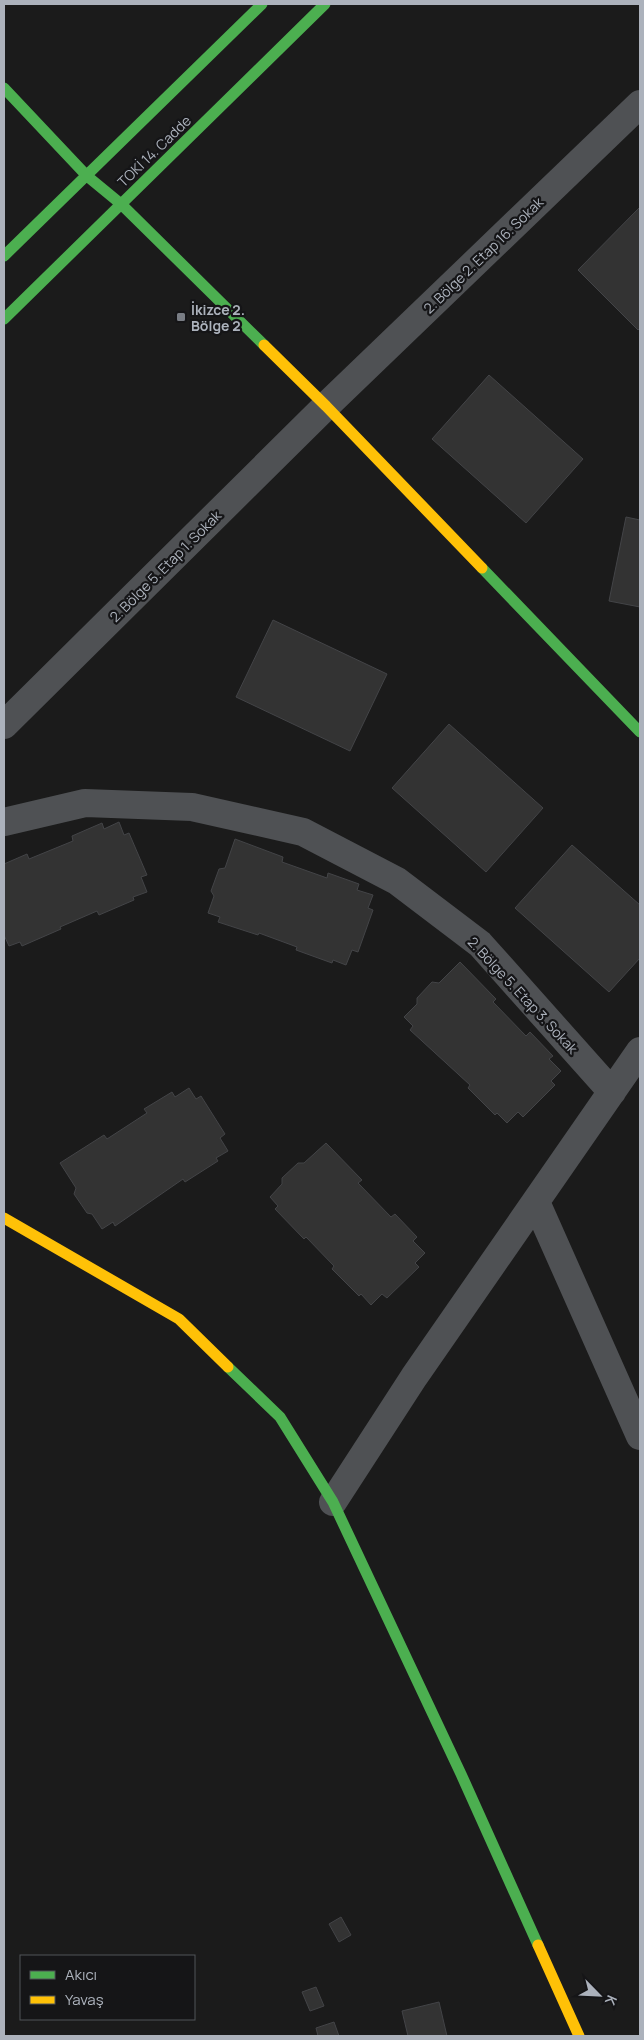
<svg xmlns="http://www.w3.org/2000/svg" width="644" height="2040" font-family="Manrope,sans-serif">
  <rect width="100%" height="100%" fill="#1b1b1b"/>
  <!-- building -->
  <path fill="#333" stroke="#434447" d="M640 207V328L638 330 578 270Z
    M489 375 583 459 526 523 432 439Z
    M626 517 640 520V607L609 601Z
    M273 620 387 674 350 751 236 697Z
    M449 724 543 808 486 872 392 788Z
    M119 822 124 835 129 833 147 875 141 877 147 892 133 897 134 900 99 915 97 911 60 927 61 929 22 946 20 942 9 946 4 935V864L27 854 29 859 73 841 72 836 102 823 104 829Z
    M235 839 283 857 282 862 327 878 328 873 359 884 357 890 373 895 368 908 373 910 358 952 352 950 346 965 333 960 332 963 296 950 297 947 259 933 258 935 218 922 220 917 208 913 214 896 211 891 219 869 225 868Z
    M572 845 640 905V958L609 992 515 908Z
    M460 962 496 999 493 1002 526 1036 530 1032 553 1056 549 1059 561 1071 551 1081 555 1085 523 1117 518 1112 507 1123 497 1113 495 1115 468 1088 470 1085 410 1030 413 1026 404 1017 417 1004V998L432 982 439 983Z
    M189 1088 196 1099 201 1096 225 1134 220 1138 228 1151 216 1158 218 1161 185 1182 183 1179 115 1226 113 1222 102 1229 92 1214 87 1213 74 1194 76 1188 60 1163 104 1135 107 1139 147 1113 144 1109 172 1092 175 1097Z
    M326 1143 362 1180 358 1183 391 1217 395 1214 417 1237 413 1241 425 1253 415 1263 419 1267 387 1298 382 1294 371 1305 361 1294 359 1296 332 1269 334 1266 306 1237 304 1239 275 1209 278 1206 270 1197 282 1184V1178L298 1163H304Z
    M341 1917 351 1935 339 1942 329 1924Z
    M316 1987 324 2006 310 2011 302 1992Z
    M439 2002 447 2036H408L402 2011Z
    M334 2022 339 2036H318L316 2028Z"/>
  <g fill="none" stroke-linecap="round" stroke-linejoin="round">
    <!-- street -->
    <path stroke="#4f5154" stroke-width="28" d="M4 725 326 406 640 104
      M4 822 85 803 192 807 303 832 397 881 480 944 612 1092
      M536 1202 640 1436
      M333 1502 414 1377 640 1051"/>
    <!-- fast -->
    <path stroke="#4caf50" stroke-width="11" d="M4 88 87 176 121 204 264 345
      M4 256 262 4
      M4 319 325 4
      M482 568 640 732
      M228 1367 280 1417 333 1502 461 1774 538 1945"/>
    <!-- slow -->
    <path stroke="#ffc107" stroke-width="11" d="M264 345 326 406 482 568
      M4 1218 179 1319 228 1367
      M538 1945 579 2036"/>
  </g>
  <!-- markers -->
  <rect fill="#797d84" stroke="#151517" stroke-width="2" x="176" y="312" width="10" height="10" rx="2.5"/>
  <g text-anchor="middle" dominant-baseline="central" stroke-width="4.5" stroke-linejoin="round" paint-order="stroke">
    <!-- street labels -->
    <g font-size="14" fill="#acb2bc" stroke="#151517">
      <text transform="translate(154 151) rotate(-44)">TOKİ 14. Cadde</text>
      <text transform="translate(483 255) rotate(-44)">2. Bölge 2. Etap 16. Sokak</text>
      <text transform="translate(165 566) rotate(-45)">2. Bölge 5. Etap 1. Sokak</text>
      <text transform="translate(523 995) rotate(47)">2. Bölge 5. Etap 3. Sokak</text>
    </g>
    <!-- poi labels -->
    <g font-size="14" font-weight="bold" fill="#acb2bc" stroke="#151517" text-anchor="start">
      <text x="191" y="309">İkizce 2.<tspan x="191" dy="16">Bölge 2</tspan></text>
    </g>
  </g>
  <!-- border -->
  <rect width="644" height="2040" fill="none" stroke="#acb2bc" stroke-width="10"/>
  <!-- legend -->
  <rect x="20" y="1955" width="175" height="65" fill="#151517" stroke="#515459"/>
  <rect x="30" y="1971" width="25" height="8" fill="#4caf50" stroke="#515459"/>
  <text x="65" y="1980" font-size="15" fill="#acb2bc">Akıcı</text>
  <rect x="30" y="1996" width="25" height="8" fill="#ffc107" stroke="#515459"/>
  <text x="65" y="2005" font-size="15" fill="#acb2bc">Yavaş</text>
  <!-- north arrow -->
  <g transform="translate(599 1995) rotate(114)" stroke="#151517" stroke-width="4" paint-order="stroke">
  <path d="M0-4L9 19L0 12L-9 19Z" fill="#acb2bc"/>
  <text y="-8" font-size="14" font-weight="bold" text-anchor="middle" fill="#acb2bc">K</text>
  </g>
</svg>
